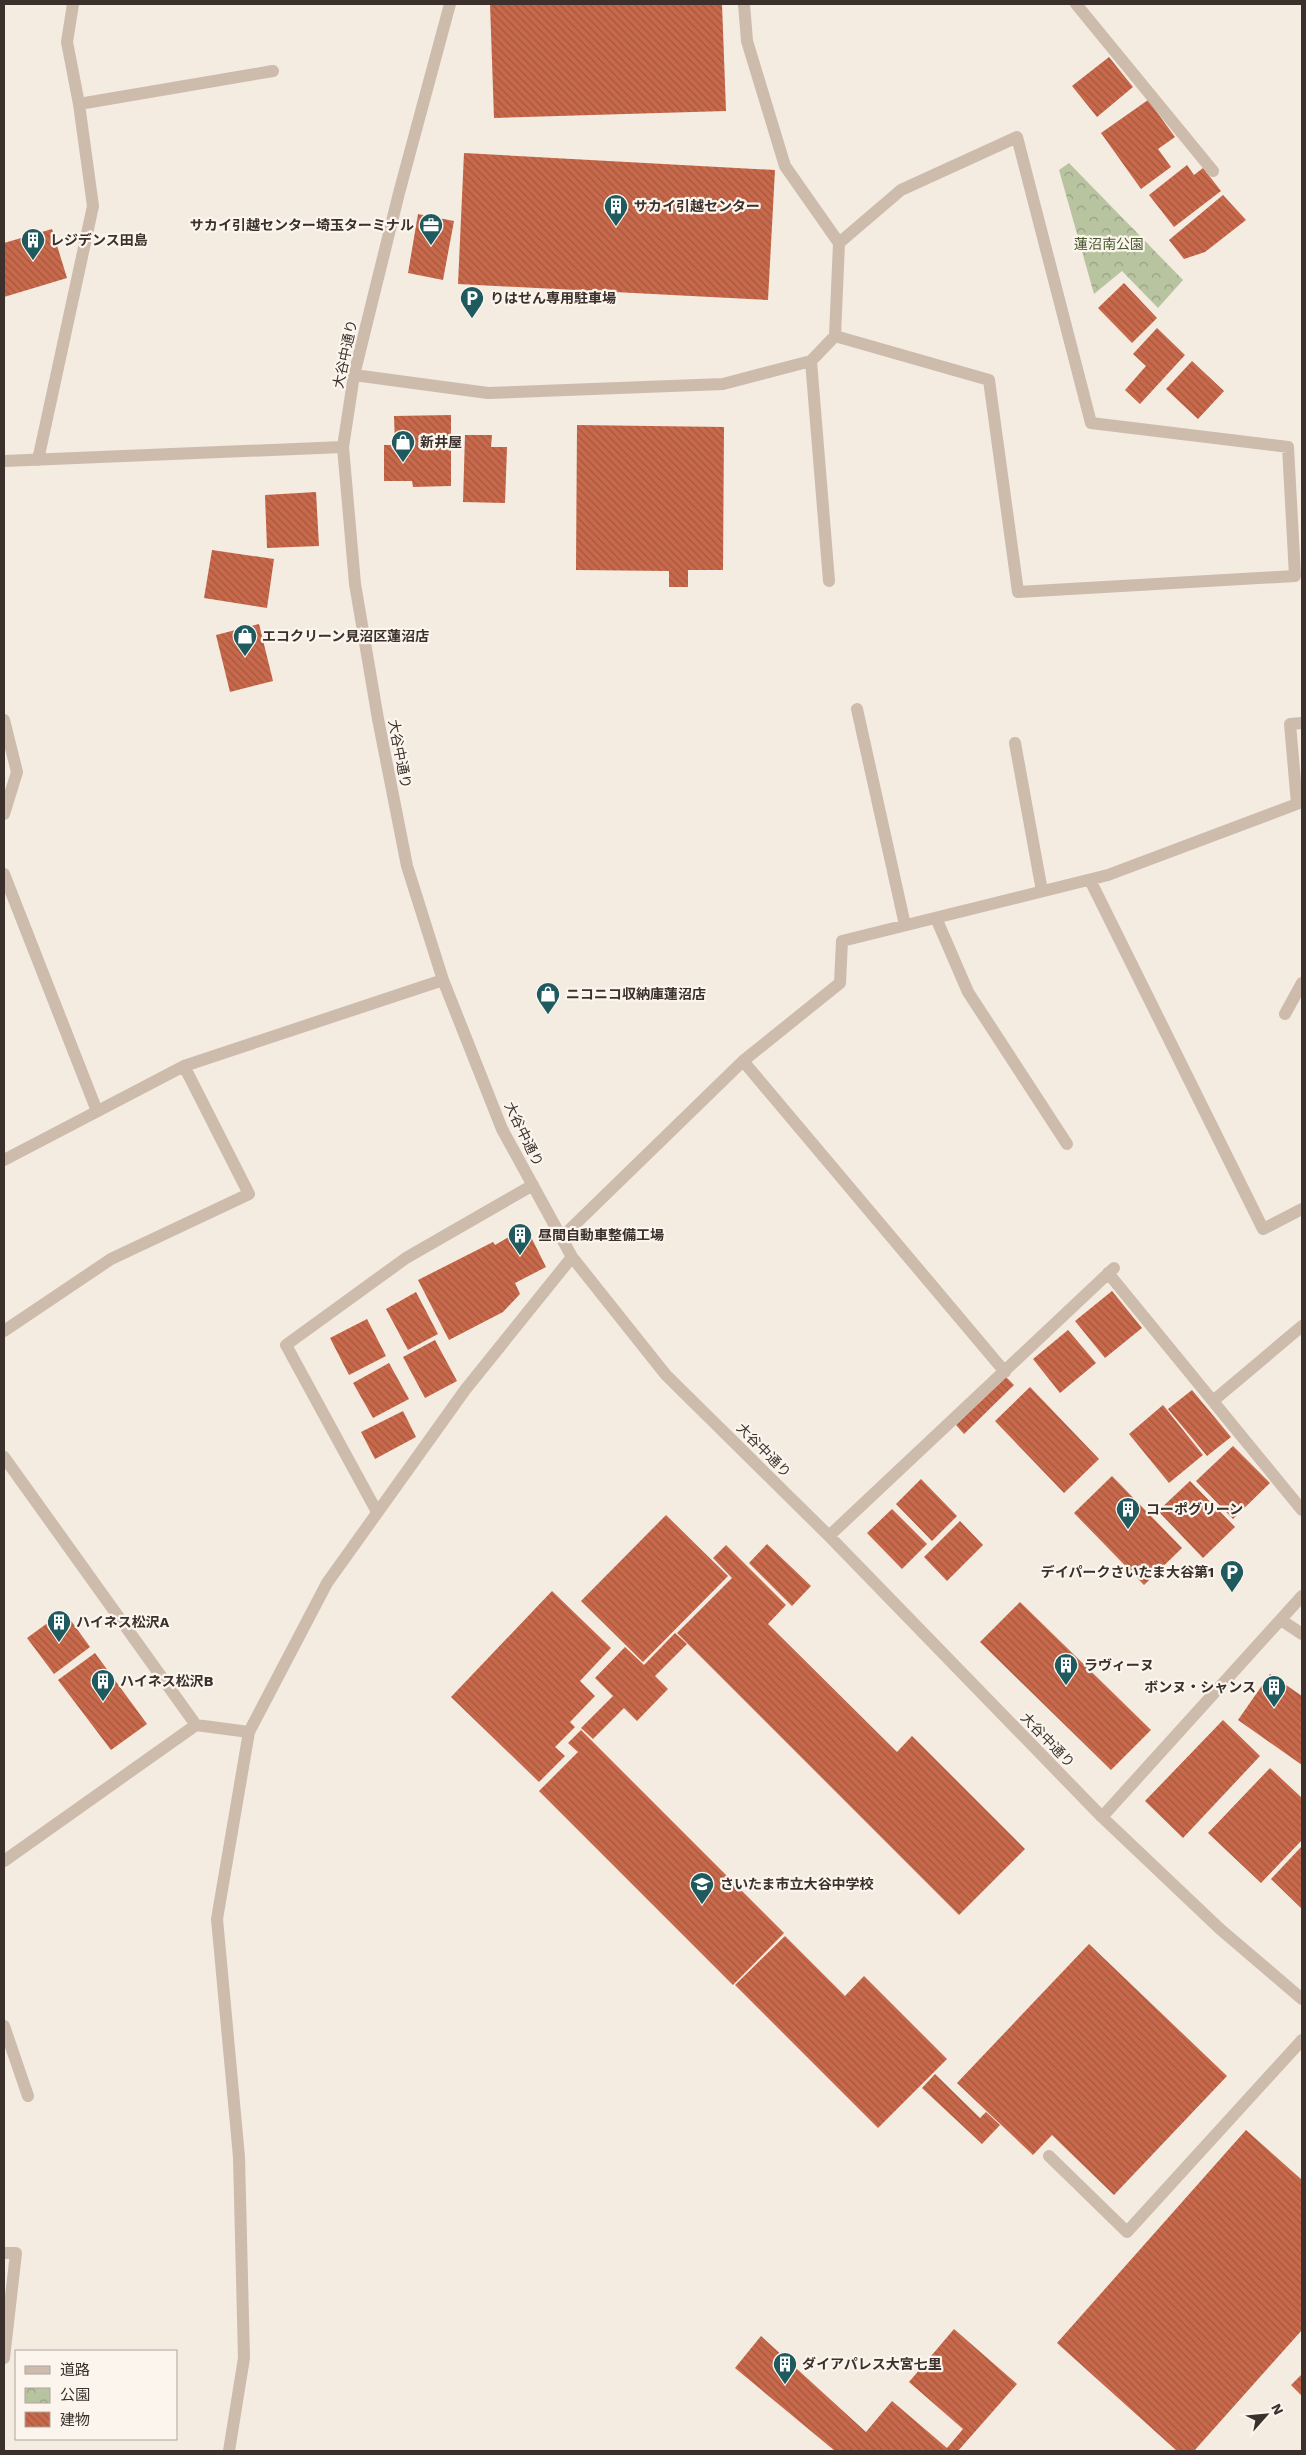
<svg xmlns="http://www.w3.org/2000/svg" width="1306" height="2455" font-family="'Work Sans','Noto Sans JP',sans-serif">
  <defs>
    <pattern id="park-crowns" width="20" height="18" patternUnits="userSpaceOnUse" patternTransform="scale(1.25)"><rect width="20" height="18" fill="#b8c4a0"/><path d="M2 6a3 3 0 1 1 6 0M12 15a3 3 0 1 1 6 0" fill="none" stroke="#97a083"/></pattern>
    <pattern id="building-back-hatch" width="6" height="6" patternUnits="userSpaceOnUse" patternTransform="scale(1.25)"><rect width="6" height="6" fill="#c8694b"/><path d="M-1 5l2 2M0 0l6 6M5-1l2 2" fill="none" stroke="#a4573f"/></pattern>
  </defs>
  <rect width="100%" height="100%" fill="#f4ebe1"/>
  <!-- park -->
  <path fill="url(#park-crowns)" d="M1069 163 1183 280 1158 308 1122 271 1094 294 1059 170Z"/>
  <!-- building -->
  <path fill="url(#building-back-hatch)" d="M490 4H722L726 111 494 118Z
    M1109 57 1133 87 1097 117 1072 86Z
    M1148 100 1175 137 1158 149 1171 167 1141 189 1101 133Z
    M464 153 775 170 768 300 458 284Z
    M1187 165 1194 175 1203 168 1221 191 1174 227 1149 195Z
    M1223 195 1246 220 1205 252 1184 259 1169 240Z
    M418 214 454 221 443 280 408 273Z
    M52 229 67 278 4 297V243Z
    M1124 283 1157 318 1132 343 1098 308Z
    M1157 328 1185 355 1140 404 1125 390 1146 366 1133 354Z
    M1192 361 1224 391 1198 419 1166 389Z
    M451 415V486L413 487 412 481H384V445H395L394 416Z
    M577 425 724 427 723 570H688V587H669V571L576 570Z
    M465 435H492L491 447H507L505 503 463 502Z
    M316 492 319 546 267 548 265 495Z
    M212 550 274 559 267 608 204 598Z
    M259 624 273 681 230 692 216 635Z
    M526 1227 546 1267 515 1283 520 1294 503 1312 449 1340 418 1280 493 1242 495 1245Z
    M1112 1291 1142 1328 1105 1358 1075 1321Z
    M416 1292 438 1334 408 1350 386 1309Z
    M367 1319 386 1356 349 1375 330 1338Z
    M1068 1330 1096 1363 1060 1393 1033 1359Z
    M435 1340 457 1381 425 1398 403 1357Z
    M389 1363 409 1399 373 1418 353 1383Z
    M1006 1377 1014 1385 964 1434 956 1425Z
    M1030 1387 1099 1459 1064 1493 995 1421Z
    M1192 1390 1231 1437 1207 1456 1168 1409Z
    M1163 1405 1203 1455 1169 1483 1129 1434Z
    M403 1411 416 1437 375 1459 361 1432Z
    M1233 1446 1270 1483 1233 1519 1196 1481Z
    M1112 1476 1182 1548 1144 1585 1074 1513Z
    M921 1479 957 1516 932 1541 896 1504Z
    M1190 1481 1235 1527 1203 1558 1158 1511Z
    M892 1509 927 1544 902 1569 867 1533Z
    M666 1515 728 1576 643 1662 581 1601Z
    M960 1521 983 1545 947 1581 924 1557Z
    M767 1544 811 1586 792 1606 749 1563Z
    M726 1545 786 1605 768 1624 897 1752 912 1736 1025 1849 959 1915 677 1633 732 1578 713 1558Z
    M552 1591 611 1648 580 1681 595 1696 570 1722 575 1727 555 1747 565 1756 539 1782 451 1697Z
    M1020 1602 1151 1730 1111 1770 980 1642Z
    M64 1611 90 1647 54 1674 27 1638Z
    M675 1633 687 1644 655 1676 668 1689 637 1721 624 1708 593 1739 581 1728 613 1696 595 1678 625 1647 644 1665Z
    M95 1653 147 1724 111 1750 58 1680Z
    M1270 1674 1302 1696V1765L1238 1720Z
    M1223 1720 1260 1756 1183 1838 1145 1801Z
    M581 1730 784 1933 733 1985 539 1791 578 1752 568 1743Z
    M1270 1768 1302 1798V1840L1261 1883 1208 1833Z
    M1302 1846V1909L1271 1879Z
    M785 1936 845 1996 864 1976 947 2059 878 2128 735 1985Z
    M1089 1944 1227 2076 1114 2195 1052 2135 1033 2155 957 2083Z
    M935 2074 980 2118 986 2112 1000 2125 982 2144 922 2088Z
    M1246 2130 1302 2180V2330L1194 2451H1177L1057 2343Z
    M954 2329 1017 2384 958 2451H835L735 2368 761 2336 866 2432 892 2401 947 2448 963 2429 909 2382Z
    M1302 2374V2396L1291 2385Z"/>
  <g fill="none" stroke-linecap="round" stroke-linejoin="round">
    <!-- minor -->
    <path stroke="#cdbbac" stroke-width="12" d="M450 4 399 193 354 375 343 447 355 584 378 719 407 866 443 980 502 1129 572 1257 666 1375 829 1536 1102 1817 1220 1929 1302 1999
      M744 4 747 41 785 166 839 243
      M1076 4 1213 171
      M79 104 273 71
      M811 361 829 581
      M354 375 488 393 723 384 811 361 835 336 839 243 901 190 1017 137 1091 423 1288 447 1295 576 1018 592 989 380 835 336
      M38 460 93 206 79 104 67 42 73 4
      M4 461 343 447
      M857 709 905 925
      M4 720 17 772 4 814
      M1015 743 1042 891
      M1297 804 1290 724 1302 723
      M4 874 97 1111
      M1090 880 1263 1229 1302 1209
      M936 918 968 992 1067 1144
      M1285 1014 1302 983
      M743 1061 1005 1372
      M4 1160 184 1066 443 980
      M561 1238 743 1061 840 983 842 941 1108 875 1302 802
      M1108 1273 1302 1510
      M4 1331 111 1259 249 1194 184 1066
      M1213 1401 1302 1326
      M4 1457 196 1725 249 1732
      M377 1512 286 1345 406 1258 533 1185
      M829 1536 1114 1268
      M1281 1620 1302 1634
      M1102 1817 1302 1596
      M4 1861 196 1725
      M4 2026 28 2096
      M1049 2156 1127 2232 1302 2040
      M4 2253H16L4 2358
      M229 2451 244 2358 239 2157 217 1919 249 1732 327 1583 465 1390 572 1257"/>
  </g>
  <!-- icons -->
  <defs>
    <g id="building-pin" transform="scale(1.25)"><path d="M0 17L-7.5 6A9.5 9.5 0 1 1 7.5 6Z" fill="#1f5a5e" stroke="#fbf5ee"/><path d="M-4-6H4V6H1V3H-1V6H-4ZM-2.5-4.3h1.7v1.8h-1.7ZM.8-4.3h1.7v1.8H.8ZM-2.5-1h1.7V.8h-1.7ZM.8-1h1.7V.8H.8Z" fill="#fff"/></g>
    <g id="office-pin" transform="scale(1.25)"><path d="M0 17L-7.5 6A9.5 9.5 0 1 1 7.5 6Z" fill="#1f5a5e" stroke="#fbf5ee"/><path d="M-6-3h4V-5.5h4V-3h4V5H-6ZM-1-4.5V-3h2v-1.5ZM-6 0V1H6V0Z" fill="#fff"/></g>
    <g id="parking-pin" transform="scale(1.25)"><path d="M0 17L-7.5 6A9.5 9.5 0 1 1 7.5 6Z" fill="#1f5a5e" stroke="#fbf5ee"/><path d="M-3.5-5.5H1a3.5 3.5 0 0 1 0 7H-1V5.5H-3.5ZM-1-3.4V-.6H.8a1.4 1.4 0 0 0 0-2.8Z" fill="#fff"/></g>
    <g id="shop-pin" transform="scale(1.25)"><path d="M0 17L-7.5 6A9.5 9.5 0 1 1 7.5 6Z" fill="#1f5a5e" stroke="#fbf5ee"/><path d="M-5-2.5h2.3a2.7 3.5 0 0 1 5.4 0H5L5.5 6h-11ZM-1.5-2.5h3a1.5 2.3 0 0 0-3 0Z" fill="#fff"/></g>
    <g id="school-pin" transform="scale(1.25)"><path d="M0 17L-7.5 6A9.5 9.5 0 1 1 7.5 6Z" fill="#1f5a5e" stroke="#fbf5ee"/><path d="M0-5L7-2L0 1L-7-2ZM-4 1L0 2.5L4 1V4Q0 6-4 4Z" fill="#fff"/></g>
  </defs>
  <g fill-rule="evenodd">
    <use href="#building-pin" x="616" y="206"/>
    <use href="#office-pin" x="431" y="225"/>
    <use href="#building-pin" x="33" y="240"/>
    <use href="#parking-pin" x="472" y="298"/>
    <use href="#shop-pin" x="403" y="442"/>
    <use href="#shop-pin" x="245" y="636"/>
    <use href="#shop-pin" x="548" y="994"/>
    <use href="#building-pin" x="520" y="1235"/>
    <use href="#building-pin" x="1128" y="1509"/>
    <use href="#parking-pin" x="1232" y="1572"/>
    <use href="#building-pin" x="59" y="1622"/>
    <use href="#building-pin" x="1066" y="1665"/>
    <use href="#building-pin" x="103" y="1681"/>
    <use href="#building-pin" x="1274" y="1687"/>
    <use href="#school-pin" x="702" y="1884"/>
    <use href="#building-pin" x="785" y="2364"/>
  </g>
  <g text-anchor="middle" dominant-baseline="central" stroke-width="4.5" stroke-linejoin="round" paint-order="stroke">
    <!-- poi labels -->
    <g font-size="14" font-weight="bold" fill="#3b302b" stroke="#fbf5ee" text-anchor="start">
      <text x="634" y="206">サカイ引越センター</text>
      <text x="414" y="225" text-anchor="end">サカイ引越センター埼玉ターミナル</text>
      <text x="50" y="240">レジデンス田島</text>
      <text x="490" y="298">りはせん専用駐車場</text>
      <text x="420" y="442">新井屋</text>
      <text x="262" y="636">エコクリーン見沼区蓮沼店</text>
      <text x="566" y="994">ニコニコ収納庫蓮沼店</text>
      <text x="538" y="1235">昼間自動車整備工場</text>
      <text x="1146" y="1509">コーポグリーン</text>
      <text x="1214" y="1572" text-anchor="end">デイパークさいたま大谷第1</text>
      <text x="76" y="1622">ハイネス松沢A</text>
      <text x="1084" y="1665">ラヴィーヌ</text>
      <text x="120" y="1681">ハイネス松沢B</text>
      <text x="1256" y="1687" text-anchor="end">ボンヌ・シャンス</text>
      <text x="720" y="1884">さいたま市立大谷中学校</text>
      <text x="802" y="2364">ダイアパレス大宮七里</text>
    </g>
    <!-- park labels -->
    <g font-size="14" fill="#4a5a2e" stroke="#fbf5ee">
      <text x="1109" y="244">蓮沼南公園</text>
    </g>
    <!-- street labels -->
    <g font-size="14" fill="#3b302b" stroke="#fbf5ee">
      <text transform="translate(345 354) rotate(-78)">大谷中通り</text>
      <text transform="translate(400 754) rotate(79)">大谷中通り</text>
      <text transform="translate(524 1134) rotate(64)">大谷中通り</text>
      <text transform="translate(764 1450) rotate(45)">大谷中通り</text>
      <text transform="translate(1048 1740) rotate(46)">大谷中通り</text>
    </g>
  </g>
  <!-- border -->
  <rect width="1306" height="2455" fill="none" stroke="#3b302b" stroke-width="10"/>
  <!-- legend -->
  <rect x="15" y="2350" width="162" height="90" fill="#fbf5ee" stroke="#aea6a0"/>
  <rect x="25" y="2366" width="25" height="8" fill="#cdbbac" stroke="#aea6a0"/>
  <text x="60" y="2375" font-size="15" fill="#3b302b">道路</text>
  <rect x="25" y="2388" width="25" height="15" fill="url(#park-crowns)" stroke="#aea6a0"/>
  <text x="60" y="2400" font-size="15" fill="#3b302b">公園</text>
  <rect x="25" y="2412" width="25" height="15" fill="url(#building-back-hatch)" stroke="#aea6a0"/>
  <text x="60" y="2425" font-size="15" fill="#3b302b">建物</text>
  <!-- north arrow -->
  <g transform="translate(1266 2415) rotate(63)" stroke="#fbf5ee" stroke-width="4" paint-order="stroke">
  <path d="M0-4L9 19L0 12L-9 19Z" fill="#3b302b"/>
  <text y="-8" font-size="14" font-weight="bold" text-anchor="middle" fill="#3b302b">N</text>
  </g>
</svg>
